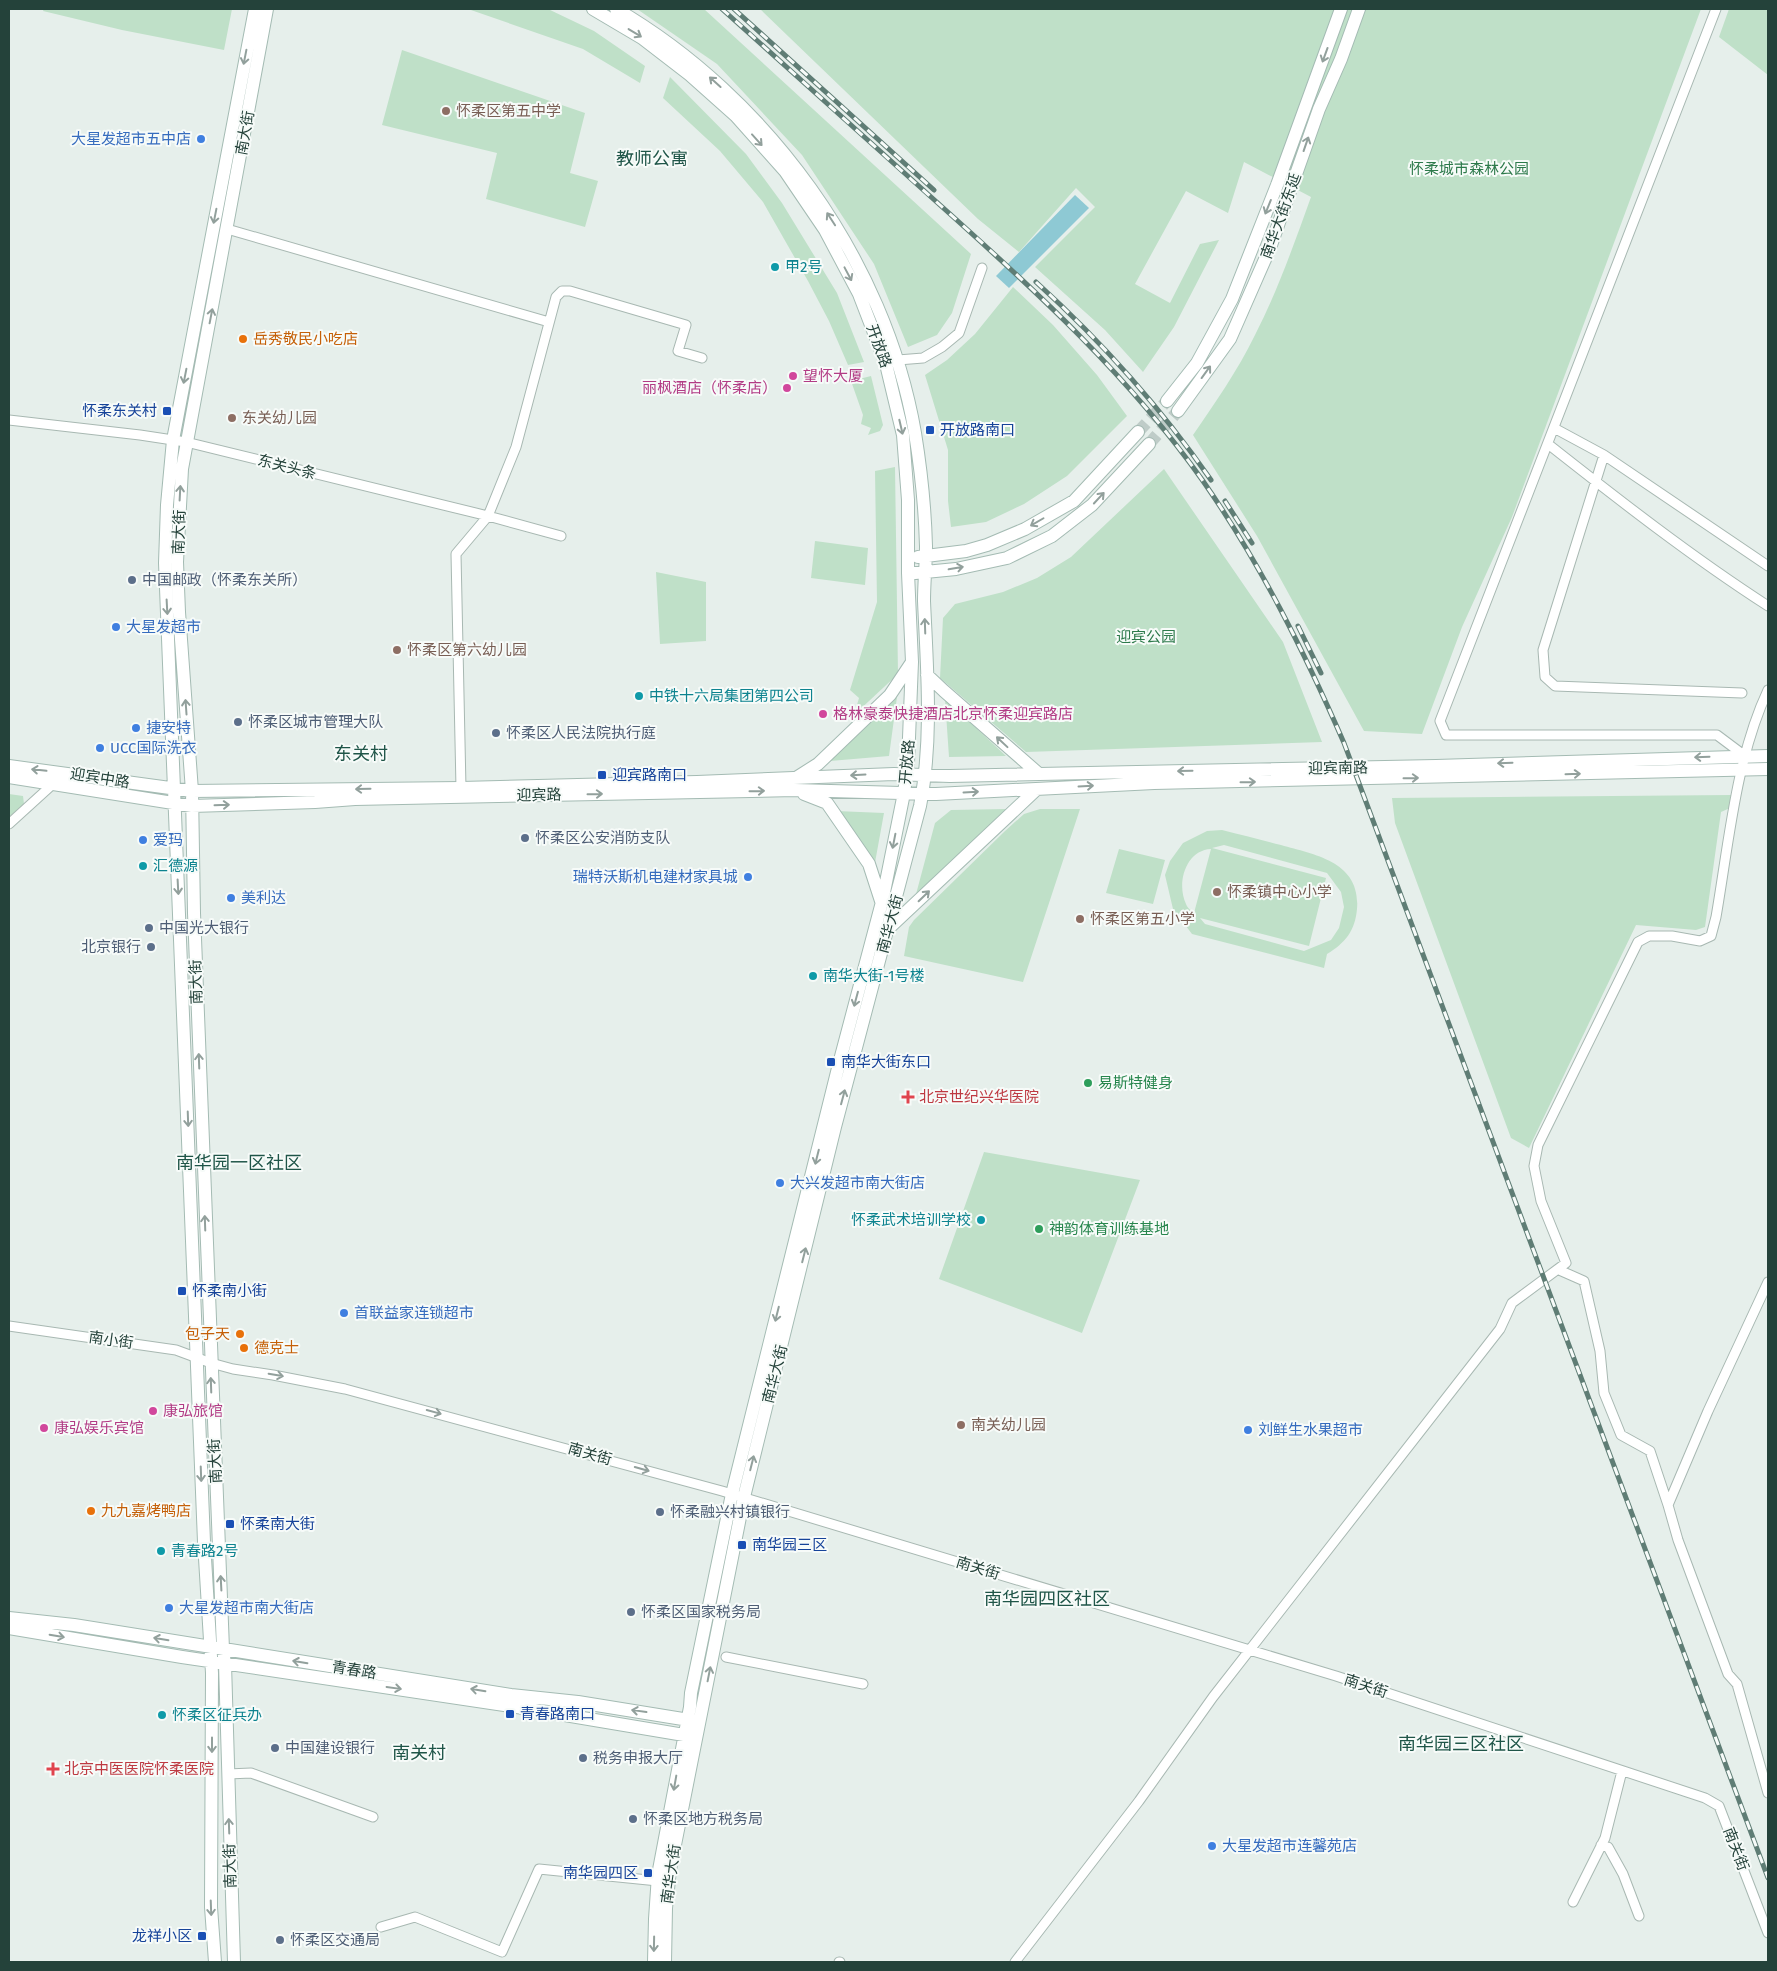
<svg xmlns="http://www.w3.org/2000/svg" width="1777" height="1971" font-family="'Fira Sans','Noto Sans SC',sans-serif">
  <rect width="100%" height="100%" fill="#e6efeb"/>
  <!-- green -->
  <path fill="#bfe0c8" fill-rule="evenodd" d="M44 9H232L224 50 122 30 43 11Z
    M468 9H548L594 31 645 66 640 83 583 49Z
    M637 9H704L971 254 952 313 937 335 908 347 874 264 802 155 717 64Z
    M760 9H1701L1512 517 1462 627 1422 734 1364 731 1257 536 1193 435C1215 403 1238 370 1255 335 1278 290 1294 244 1311 197L1244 162 1228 213 1186 191 1135 284 1170 303 1200 244 1219 240 1174 327 1143 372 1105 330 1035 267 1095 207 1076 188 1019 252 978 219Z
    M1729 9H1768V75L1719 37Z
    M402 50 585 113 570 173 598 181 585 227 486 199 497 153 382 125Z
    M670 77 746 154 782 203 837 293 864 362 848 365 829 321 808 281 763 202 720 151 663 98Z
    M1013 287 1053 325 1097 375 1127 416 1067 476 1024 504 986 522 951 527 948 501V450L925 375 947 360 975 334Z
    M871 376 883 425 880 431 868 435 871 428 861 424 863 415 851 381Z
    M895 467 898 674 854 715 859 698 850 690 877 602 875 471Z
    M1164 469 1283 642 1322 742 1026 752 940 678 943 618 955 604 1003 592 1037 578 1071 557Z
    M815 541 868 548 865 585 811 578Z
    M656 572 706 582V641L660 644Z
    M897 697 889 756 830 761Z
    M945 699 1006 756 949 757Z
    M9 794 23 796 24 804 9 817Z
    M1731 795 1730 808 1721 812 1705 927 1696 930 1636 925 1529 1148 1511 1138 1395 823 1392 798Z
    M1006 809 915 898 935 823 951 810Z
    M1040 809H1080L1023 982 904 956 909 927 914 920 1005 831 1024 814Z
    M836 811 884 813 874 868Z
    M1222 830C1242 835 1261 840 1281 845 1316 855 1361 862 1357 909 1355 931 1345 943 1327 954L1324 968 1192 934 1173 909 1165 875 1170 861 1183 843 1207 831ZM1224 845 1327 873 1341 892 1344 907 1339 928 1331 940 1304 951 1205 924 1200 918 1309 946 1326 878 1212 848ZM1211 849 1194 913C1191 911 1187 907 1186 904 1176 883 1186 850 1211 849Z
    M1119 849 1165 860 1153 904 1106 893Z
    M984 1152 1140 1180 1082 1333 939 1279Z"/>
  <!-- water -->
  <path fill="#8ec9d4" d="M1075 195 1089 208 1009 288 996 276Z"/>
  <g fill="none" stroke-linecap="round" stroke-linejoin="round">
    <!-- secondary-tunnel -->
    <path stroke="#bfccc8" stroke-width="12" stroke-dasharray="12 6" stroke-linecap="butt" d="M1138 432 1167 401
      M1149 444 1178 411"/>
    <!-- street casing -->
    <g stroke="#a8b8b2" stroke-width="11">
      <path id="street" d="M1716 9 1440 721 1446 735H1717L1745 756
        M227 229 549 322
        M898 360 923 358 942 347 959 333 982 268
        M9 420 140 435 186 442 488 516 561 536
        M1554 428 1604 455 1768 566
        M1548 444C1619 500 1692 557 1768 606
        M1604 455 1543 650 1545 677 1555 686 1742 693
        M461 788 456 554 488 516 516 447 556 297 562 291H570L686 325 678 351 702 358
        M9 824 53 784
        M1559 1270 1584 1281 1600 1351 1604 1393 1621 1435 1650 1451 1668 1505
        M1768 1282 1708 1411 1668 1505 1678 1540 1728 1674 1737 1684 1768 1793
        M9 1326 176 1350 211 1363 233 1369 273 1375 345 1389 722 1491 1336 1676 1705 1798 1719 1806 1768 1933
        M726 1657 863 1684
        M228 1774 251 1773 373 1817
        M1601 1845 1608 1847 1623 1874 1639 1916
        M1573 1902 1605 1838 1622 1771
        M381 1927 415 1917 502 1952 539 1869 658 1881
        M839 1962H840
        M1015 1962 1139 1801 1213 1697 1500 1329 1512 1303 1566 1263 1541 1201 1534 1166 1538 1145 1638 942 1649 936H1672L1700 941 1711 936 1716 917C1729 842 1736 758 1768 690"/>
    </g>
    <!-- secondary casing -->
    <g stroke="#a4bbb3" stroke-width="14">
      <path id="secondary" d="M593 9 642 38 690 75 736 116 785 171 825 230 859 294 886 364 903 435 908 500V573L912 662 908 763 904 793 882 902 839 1064 732 1494 691 1693 690 1707 658 1875 655 1919 654 1962
        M616 9C767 97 885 259 915 433 921 470 925 508 926 546 926 565 924 583 924 601 927 669 933 739 920 806L835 1127 744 1497 670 1870 666 1908 665 1962
        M1167 401 1197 363 1232 299 1277 185 1341 9
        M1178 411 1230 339 1270 248 1319 109 1341 59 1359 9
        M918 557 966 551 987 545 1025 529 1074 501 1138 432
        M915 573 956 569 1007 558 1052 536 1092 505 1149 444
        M927 675 944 691 1039 774
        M9 766 192 791 461 788 697 782 894 774 950 776 1039 774 1436 766 1768 756
        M9 777 192 806 315 802 355 799 795 790 936 794 1154 783 1768 769
        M796 778 818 764 890 695 912 662
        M804 794 827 803 869 864 881 901
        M888 929 1037 789
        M9 1618 74 1625 511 1695 578 1702 695 1721
        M9 1628 182 1657 511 1706 690 1736
        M215 1962 211 1907 212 1673 204 1542 165 563 167 505 173 440 255 9
        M234 1962 225 1664 223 1649 194 913 192 791 179 612 177 562 182 469 267 9"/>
    </g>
    <!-- street -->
    <use href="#street" stroke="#fff" stroke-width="9"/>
    <!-- secondary -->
    <use href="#secondary" stroke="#fff" stroke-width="12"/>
    <!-- rail casing -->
    <g stroke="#5f7d75" stroke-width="5">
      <path id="rail" d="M722 9C795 74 867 140 940 205 1035 290 1129 376 1203 481 1260 563 1304 651 1344 743L1768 1878
        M734 9 934 190
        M1036 282C1101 341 1161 408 1211 480
        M1225 501 1252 543
        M1298 626 1321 673"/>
    </g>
    <!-- rail -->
    <use href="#rail" stroke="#f7fbf9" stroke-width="3" stroke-dasharray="9" stroke-linecap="butt"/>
  </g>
  <!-- one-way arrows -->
  <defs><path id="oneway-shaft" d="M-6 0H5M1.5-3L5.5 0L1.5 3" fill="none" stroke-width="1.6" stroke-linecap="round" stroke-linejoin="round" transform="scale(1.25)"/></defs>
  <g stroke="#92a09c">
    <use href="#oneway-shaft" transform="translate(635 33) rotate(31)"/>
    <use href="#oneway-shaft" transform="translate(1325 55) rotate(110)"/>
    <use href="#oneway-shaft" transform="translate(245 57) rotate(101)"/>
    <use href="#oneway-shaft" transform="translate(715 82) rotate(-138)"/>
    <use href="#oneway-shaft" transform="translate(757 140) rotate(48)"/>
    <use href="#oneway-shaft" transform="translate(1306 144) rotate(-71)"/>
    <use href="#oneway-shaft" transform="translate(1268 207) rotate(112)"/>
    <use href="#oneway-shaft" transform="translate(215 216) rotate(101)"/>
    <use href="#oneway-shaft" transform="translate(831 219) rotate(-123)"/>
    <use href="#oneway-shaft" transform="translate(848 274) rotate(62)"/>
    <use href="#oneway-shaft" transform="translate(211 316) rotate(-79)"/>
    <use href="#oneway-shaft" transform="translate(1206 372) rotate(-54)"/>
    <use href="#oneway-shaft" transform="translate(185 376) rotate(101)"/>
    <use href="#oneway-shaft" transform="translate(901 427) rotate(77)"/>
    <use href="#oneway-shaft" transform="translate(180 493) rotate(-87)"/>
    <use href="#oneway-shaft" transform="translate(1099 498) rotate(-47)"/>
    <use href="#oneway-shaft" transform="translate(1037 522) rotate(150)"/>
    <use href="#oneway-shaft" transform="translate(956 568) rotate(-10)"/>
    <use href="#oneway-shaft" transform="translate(167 607) rotate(87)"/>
    <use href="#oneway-shaft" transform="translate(925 626) rotate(-92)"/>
    <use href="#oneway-shaft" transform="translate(186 707) rotate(-94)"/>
    <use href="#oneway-shaft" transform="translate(1002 742) rotate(-137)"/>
    <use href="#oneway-shaft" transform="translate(1702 757) rotate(178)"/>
    <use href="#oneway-shaft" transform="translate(1505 763) rotate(178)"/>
    <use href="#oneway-shaft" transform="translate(39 770) rotate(-174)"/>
    <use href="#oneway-shaft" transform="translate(1185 771) rotate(179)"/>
    <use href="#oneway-shaft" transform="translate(1573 774) rotate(-2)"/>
    <use href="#oneway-shaft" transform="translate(858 775) rotate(177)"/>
    <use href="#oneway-shaft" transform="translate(1411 778) rotate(-1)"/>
    <use href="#oneway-shaft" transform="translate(1248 782) rotate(-1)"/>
    <use href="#oneway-shaft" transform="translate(1086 786) rotate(-3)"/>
    <use href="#oneway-shaft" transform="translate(363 789) rotate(179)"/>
    <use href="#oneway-shaft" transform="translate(757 791) rotate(-1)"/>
    <use href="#oneway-shaft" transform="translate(971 792) rotate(-3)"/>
    <use href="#oneway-shaft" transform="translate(595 794) rotate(-1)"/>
    <use href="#oneway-shaft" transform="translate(222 805) rotate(-2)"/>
    <use href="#oneway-shaft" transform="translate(894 841) rotate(101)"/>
    <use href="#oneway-shaft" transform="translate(178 887) rotate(87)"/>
    <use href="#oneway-shaft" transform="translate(924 896) rotate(-44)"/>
    <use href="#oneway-shaft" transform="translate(856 999) rotate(105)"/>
    <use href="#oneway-shaft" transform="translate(199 1061) rotate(-92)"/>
    <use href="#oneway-shaft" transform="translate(843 1097) rotate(-75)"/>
    <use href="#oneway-shaft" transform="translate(188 1119) rotate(88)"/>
    <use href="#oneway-shaft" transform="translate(817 1157) rotate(104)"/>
    <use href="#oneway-shaft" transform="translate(205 1223) rotate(-92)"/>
    <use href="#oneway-shaft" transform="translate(804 1255) rotate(-76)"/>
    <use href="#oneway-shaft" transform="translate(777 1314) rotate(104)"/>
    <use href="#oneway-shaft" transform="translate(276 1375) rotate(10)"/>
    <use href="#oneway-shaft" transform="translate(211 1385) rotate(-92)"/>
    <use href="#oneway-shaft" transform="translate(434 1412) rotate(15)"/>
    <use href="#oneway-shaft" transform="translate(752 1463) rotate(-76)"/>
    <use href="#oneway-shaft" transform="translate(642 1469) rotate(16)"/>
    <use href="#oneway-shaft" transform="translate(201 1474) rotate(88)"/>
    <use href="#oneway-shaft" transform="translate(221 1583) rotate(-93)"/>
    <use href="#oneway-shaft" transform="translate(57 1636) rotate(10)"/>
    <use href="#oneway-shaft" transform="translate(161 1639) rotate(-171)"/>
    <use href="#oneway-shaft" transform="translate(300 1662) rotate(-171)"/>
    <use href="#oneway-shaft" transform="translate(709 1674) rotate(-79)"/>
    <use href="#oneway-shaft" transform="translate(394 1688) rotate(8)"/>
    <use href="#oneway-shaft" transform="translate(478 1690) rotate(-171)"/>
    <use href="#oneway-shaft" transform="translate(639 1711) rotate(-172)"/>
    <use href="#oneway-shaft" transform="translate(212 1745) rotate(90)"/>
    <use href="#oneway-shaft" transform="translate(675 1783) rotate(100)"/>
    <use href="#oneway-shaft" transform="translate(229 1826) rotate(-92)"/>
    <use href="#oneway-shaft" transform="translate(211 1908) rotate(88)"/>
    <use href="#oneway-shaft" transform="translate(654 1944) rotate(91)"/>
  </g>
  <!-- markers -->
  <g fill="#8d6e63" stroke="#f7fbf9" stroke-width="2">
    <circle cx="446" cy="111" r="5"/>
    <circle cx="232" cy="418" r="5"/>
    <circle cx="397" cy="650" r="5"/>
    <circle cx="1217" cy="892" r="5"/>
    <circle cx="1080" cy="919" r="5"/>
    <circle cx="961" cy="1425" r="5"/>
  </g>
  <g fill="#3f7fe0" stroke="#f7fbf9" stroke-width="2">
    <circle cx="201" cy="139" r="5"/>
    <circle cx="116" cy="627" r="5"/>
    <circle cx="136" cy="728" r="5"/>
    <circle cx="100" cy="748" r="5"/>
    <circle cx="143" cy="840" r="5"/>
    <circle cx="748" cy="877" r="5"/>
    <circle cx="231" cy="898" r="5"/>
    <circle cx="780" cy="1183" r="5"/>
    <circle cx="344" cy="1313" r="5"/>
    <circle cx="1248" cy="1430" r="5"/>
    <circle cx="169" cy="1608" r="5"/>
    <circle cx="1212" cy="1846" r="5"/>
  </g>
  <g fill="#0f9aa8" stroke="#f7fbf9" stroke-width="2">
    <circle cx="775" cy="267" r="5"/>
    <circle cx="639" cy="696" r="5"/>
    <circle cx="143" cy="866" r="5"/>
    <circle cx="813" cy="976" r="5"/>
    <circle cx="981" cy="1220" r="5"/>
    <circle cx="161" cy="1551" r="5"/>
    <circle cx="162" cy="1715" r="5"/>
  </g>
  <g fill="#e8710a" stroke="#f7fbf9" stroke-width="2">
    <circle cx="243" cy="339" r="5"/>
    <circle cx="240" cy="1334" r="5"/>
    <circle cx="244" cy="1348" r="5"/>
    <circle cx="91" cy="1511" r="5"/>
  </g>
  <g fill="#d1479c" stroke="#f7fbf9" stroke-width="2">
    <circle cx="793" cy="376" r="5"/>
    <circle cx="787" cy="388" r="5"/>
    <circle cx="823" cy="714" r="5"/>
    <circle cx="153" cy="1411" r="5"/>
    <circle cx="44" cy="1428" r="5"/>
  </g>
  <g fill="#1a4fb4" stroke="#f7fbf9" stroke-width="2">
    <rect x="162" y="406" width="10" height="10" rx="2.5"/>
    <rect x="925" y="425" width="10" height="10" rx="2.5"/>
    <rect x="597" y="770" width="10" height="10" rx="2.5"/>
    <rect x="826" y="1057" width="10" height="10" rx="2.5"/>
    <rect x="177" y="1286" width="10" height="10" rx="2.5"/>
    <rect x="225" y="1519" width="10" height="10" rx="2.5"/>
    <rect x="737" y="1540" width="10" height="10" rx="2.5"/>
    <rect x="505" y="1709" width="10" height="10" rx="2.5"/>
    <rect x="643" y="1868" width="10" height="10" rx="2.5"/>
    <rect x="197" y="1931" width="10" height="10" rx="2.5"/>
  </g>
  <g fill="#5c6f8a" stroke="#f7fbf9" stroke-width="2">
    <circle cx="132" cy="580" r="5"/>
    <circle cx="238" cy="722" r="5"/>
    <circle cx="496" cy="733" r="5"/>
    <circle cx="525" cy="838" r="5"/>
    <circle cx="149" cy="928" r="5"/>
    <circle cx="151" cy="947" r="5"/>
    <circle cx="660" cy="1512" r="5"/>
    <circle cx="631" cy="1612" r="5"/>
    <circle cx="275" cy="1748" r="5"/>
    <circle cx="583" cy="1758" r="5"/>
    <circle cx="633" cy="1819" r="5"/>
    <circle cx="280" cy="1940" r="5"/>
  </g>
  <g fill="#2e9e5b" stroke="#f7fbf9" stroke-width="2">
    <circle cx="1088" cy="1083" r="5"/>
    <circle cx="1039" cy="1229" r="5"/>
  </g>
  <g fill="#e0444e" stroke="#f7fbf9" stroke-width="2">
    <path d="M905.5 1089.5h5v5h5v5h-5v5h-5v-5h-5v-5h5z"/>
    <path d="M50.5 1761.5h5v5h5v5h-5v5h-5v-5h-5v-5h5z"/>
  </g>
  <g text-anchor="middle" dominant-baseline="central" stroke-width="4" stroke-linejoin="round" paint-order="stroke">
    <!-- education labels -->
    <g font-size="15" fill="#785e54" stroke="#f7fbf9" text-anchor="start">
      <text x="456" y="111">怀柔区第五中学</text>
      <text x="242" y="418">东关幼儿园</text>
      <text x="407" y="650">怀柔区第六幼儿园</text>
      <text x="1227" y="892">怀柔镇中心小学</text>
      <text x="1090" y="919">怀柔区第五小学</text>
      <text x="971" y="1425">南关幼儿园</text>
    </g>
    <!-- street labels -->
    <g font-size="15" fill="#24423a" stroke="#f7fbf9">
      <text transform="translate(245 133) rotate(-80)">南大街</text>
      <text transform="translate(1281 216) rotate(-70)">南华大街东延</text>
      <text transform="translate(879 346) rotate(70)">开放路</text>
      <text transform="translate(287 467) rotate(14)">东关头条</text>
      <text transform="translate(179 532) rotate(-88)">南大街</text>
      <text transform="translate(907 762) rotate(-85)">开放路</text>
      <text transform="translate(1338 768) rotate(-1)">迎宾南路</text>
      <text transform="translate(100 778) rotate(9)">迎宾中路</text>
      <text transform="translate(539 795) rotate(-1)">迎宾路</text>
      <text transform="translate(890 924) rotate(-75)">南华大街</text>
      <text transform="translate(196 982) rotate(-92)">南大街</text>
      <text transform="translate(111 1340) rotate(8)">南小街</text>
      <text transform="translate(775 1374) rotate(-76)">南华大街</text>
      <text transform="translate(590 1454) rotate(16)">南关街</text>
      <text transform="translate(215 1461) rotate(-93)">南大街</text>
      <text transform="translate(978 1568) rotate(17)">南关街</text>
      <text transform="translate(354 1670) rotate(9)">青春路</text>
      <text transform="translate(1366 1686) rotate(18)">南关街</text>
      <text transform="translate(1736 1849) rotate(69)">南关街</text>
      <text transform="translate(230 1866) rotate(-92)">南大街</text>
      <text transform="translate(671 1874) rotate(-82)">南华大街</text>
    </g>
    <!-- shop labels -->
    <g font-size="15" fill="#366cbe" stroke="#f7fbf9" text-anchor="start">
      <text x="191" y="139" text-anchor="end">大星发超市五中店</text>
      <text x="126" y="627">大星发超市</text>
      <text x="146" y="728">捷安特</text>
      <text x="110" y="748">UCC国际洗衣</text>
      <text x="153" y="840">爱玛</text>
      <text x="738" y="877" text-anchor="end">瑞特沃斯机电建材家具城</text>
      <text x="241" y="898">美利达</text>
      <text x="790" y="1183">大兴发超市南大街店</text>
      <text x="354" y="1313">首联益家连锁超市</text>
      <text x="1258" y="1430">刘鲜生水果超市</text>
      <text x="179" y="1608">大星发超市南大街店</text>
      <text x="1222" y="1846">大星发超市连馨苑店</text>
    </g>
    <!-- park labels -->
    <g font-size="15" fill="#2d7a4b" stroke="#f7fbf9">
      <text x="1469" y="169">怀柔城市森林公园</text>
      <text x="1146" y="637">迎宾公园</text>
    </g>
    <!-- culture labels -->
    <g font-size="15" fill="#0d838f" stroke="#f7fbf9" text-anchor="start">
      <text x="785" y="267">甲2号</text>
      <text x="649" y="696">中铁十六局集团第四公司</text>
      <text x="153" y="866">汇德源</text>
      <text x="823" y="976">南华大街-1号楼</text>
      <text x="971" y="1220" text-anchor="end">怀柔武术培训学校</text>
      <text x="171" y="1551">青春路2号</text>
      <text x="172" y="1715">怀柔区征兵办</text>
    </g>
    <!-- food labels -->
    <g font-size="15" fill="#c56008" stroke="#f7fbf9" text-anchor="start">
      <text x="253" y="339">岳秀敬民小吃店</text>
      <text x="230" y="1334" text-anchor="end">包子天</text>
      <text x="254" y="1348">德克士</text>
      <text x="101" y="1511">九九嘉烤鸭店</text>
    </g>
    <!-- hotel labels -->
    <g font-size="15" fill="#b23c85" stroke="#f7fbf9" text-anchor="start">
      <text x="803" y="376">望怀大厦</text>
      <text x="777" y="388" text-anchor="end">丽枫酒店（怀柔店）</text>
      <text x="833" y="714">格林豪泰快捷酒店北京怀柔迎宾路店</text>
      <text x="163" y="1411">康弘旅馆</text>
      <text x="54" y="1428">康弘娱乐宾馆</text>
    </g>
    <!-- transit labels -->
    <g font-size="15" fill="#164399" stroke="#f7fbf9" text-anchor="start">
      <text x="157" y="411" text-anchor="end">怀柔东关村</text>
      <text x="940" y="430">开放路南口</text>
      <text x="612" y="775">迎宾路南口</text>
      <text x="841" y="1062">南华大街东口</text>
      <text x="192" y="1291">怀柔南小街</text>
      <text x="240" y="1524">怀柔南大街</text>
      <text x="752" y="1545">南华园三区</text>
      <text x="520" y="1714">青春路南口</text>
      <text x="638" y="1873" text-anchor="end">南华园四区</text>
      <text x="192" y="1936" text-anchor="end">龙祥小区</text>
    </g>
    <!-- service labels -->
    <g font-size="15" fill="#4e5e75" stroke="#f7fbf9" text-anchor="start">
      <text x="142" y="580">中国邮政（怀柔东关所）</text>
      <text x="248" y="722">怀柔区城市管理大队</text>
      <text x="506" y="733">怀柔区人民法院执行庭</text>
      <text x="535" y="838">怀柔区公安消防支队</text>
      <text x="159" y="928">中国光大银行</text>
      <text x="141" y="947" text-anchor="end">北京银行</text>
      <text x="670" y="1512">怀柔融兴村镇银行</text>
      <text x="641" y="1612">怀柔区国家税务局</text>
      <text x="285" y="1748">中国建设银行</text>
      <text x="593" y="1758">税务申报大厅</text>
      <text x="643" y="1819">怀柔区地方税务局</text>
      <text x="290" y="1940">怀柔区交通局</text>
    </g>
    <!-- leisure labels -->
    <g font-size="15" fill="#27864d" stroke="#f7fbf9" text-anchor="start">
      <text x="1098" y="1083">易斯特健身</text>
      <text x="1049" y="1229">神韵体育训练基地</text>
    </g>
    <!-- health labels -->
    <g font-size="15" fill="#be3a42" stroke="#f7fbf9" text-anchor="start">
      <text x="919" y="1097">北京世纪兴华医院</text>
      <text x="64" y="1769">北京中医医院怀柔医院</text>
    </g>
    <!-- quarter labels -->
    <g font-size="18" fill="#1f5548" stroke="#f7fbf9">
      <text x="652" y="159">教师公寓</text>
      <text x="361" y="754">东关村</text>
      <text x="239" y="1163">南华园一区社区</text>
      <text x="1047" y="1599">南华园四区社区</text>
      <text x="1461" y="1744">南华园三区社区</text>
      <text x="419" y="1753">南关村</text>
    </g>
  </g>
  <!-- border -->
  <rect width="1777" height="1971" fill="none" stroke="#24423a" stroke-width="20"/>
</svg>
